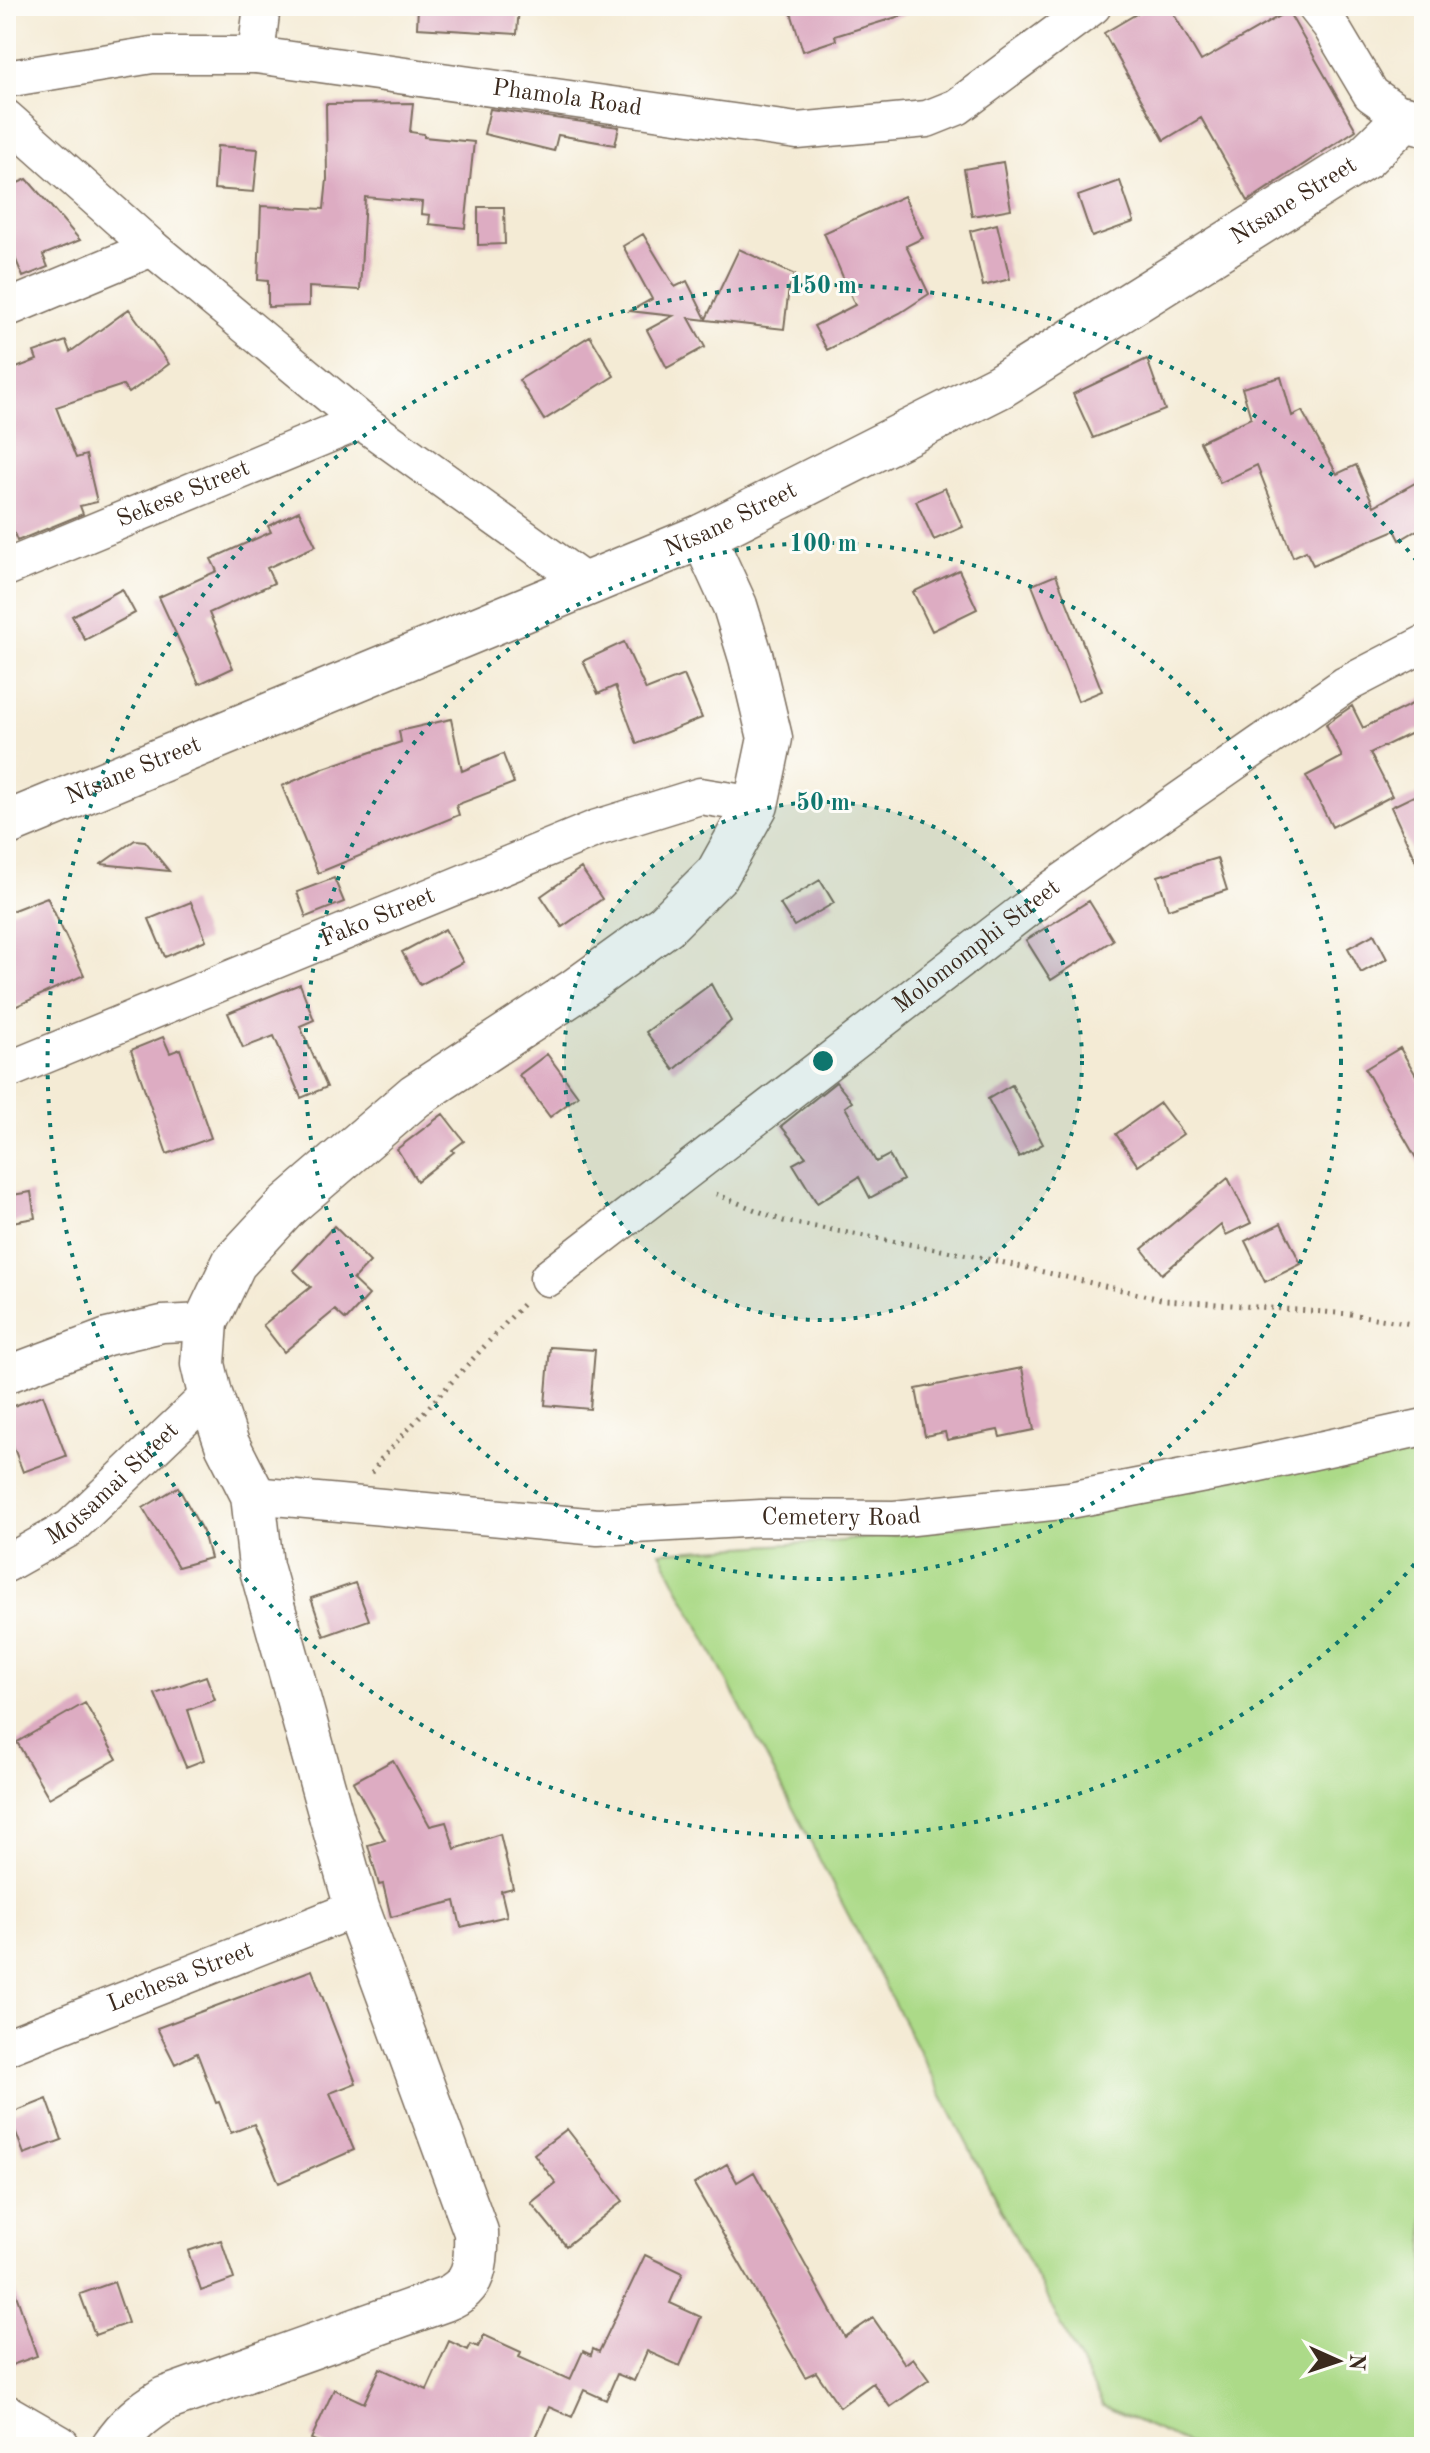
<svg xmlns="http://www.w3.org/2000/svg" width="1430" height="2453" font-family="'Old Standard TT',serif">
  <rect width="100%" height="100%" fill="#fdfcf7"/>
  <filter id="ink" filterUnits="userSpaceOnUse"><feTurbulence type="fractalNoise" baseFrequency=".0125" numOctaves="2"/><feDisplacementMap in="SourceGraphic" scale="16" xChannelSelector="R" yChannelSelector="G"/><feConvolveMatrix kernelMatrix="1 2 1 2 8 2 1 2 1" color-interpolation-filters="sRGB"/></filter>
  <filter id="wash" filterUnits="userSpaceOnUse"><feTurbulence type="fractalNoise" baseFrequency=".006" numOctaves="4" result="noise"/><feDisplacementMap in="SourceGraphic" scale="32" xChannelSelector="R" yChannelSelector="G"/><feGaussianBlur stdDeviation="1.8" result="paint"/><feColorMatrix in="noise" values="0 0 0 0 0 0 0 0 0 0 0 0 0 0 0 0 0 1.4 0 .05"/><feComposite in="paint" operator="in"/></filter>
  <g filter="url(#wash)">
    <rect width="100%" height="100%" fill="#f4ebd5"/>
    <!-- green -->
    <path fill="#acda88" stroke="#748253" stroke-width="2" d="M1424 1451V2447H1196L1103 2406 660 1552 840 1541 1053 1515 1249 1475Z"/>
    <g id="blocks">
      <!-- building -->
      <path fill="#ddacc2" d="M418 6H519L517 34 417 28Z
        M789 6H909L910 13 835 36 836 40 803 51Z
        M1150 6H1169L1201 61 1288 11 1356 130 1248 201 1201 118 1164 140 1104 33Z
        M413 103 410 132 424 134V137L474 142 465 228 429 224 430 215 421 214 422 202 365 197 360 290 309 287V306L268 307V281L258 280 261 206 324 209 327 179 326 104Z
        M490 109 619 127 615 145 558 135 554 151 484 134Z
        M217 146 258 149 254 192 214 189Z
        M1003 162 1011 209 972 216 964 169Z
        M27 179 80 240 43 255 48 267 23 277 6 236V188Z
        M1120 181 1134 222 1092 237 1078 196Z
        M904 196 923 238 906 246 929 294 900 313 827 350 814 326 855 305 824 233Z
        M478 207H504L505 244 478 245Z
        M997 224 1010 279 983 286 970 231Z
        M643 234 675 287 687 281 706 319 739 249 795 275 789 288 784 329 689 318 705 347 667 368 647 330 673 316 630 311 652 299 623 246Z
        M129 309 169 364 129 393 123 385 56 407 76 458 86 455 97 502 80 506 83 514 17 541 6 511V372L37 360 34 352 66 341 70 352Z
        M590 336 614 376 544 420 519 380Z
        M1147 359 1165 410 1093 438 1073 394Z
        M1281 377 1292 416 1302 411 1337 474 1356 465 1374 506 1424 478V526L1400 540 1395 530 1313 565 1306 551 1293 557 1257 465 1220 483 1200 442 1251 418 1242 388Z
        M945 488 963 527 934 540 916 501Z
        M299 511 316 546 267 568 274 583 209 613 233 668 199 684 159 597 217 571 211 559 271 532 268 526Z
        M959 570 977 609 932 631 913 592Z
        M1056 575 1102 691 1078 701 1032 585Z
        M122 589 135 613 85 640 72 616Z
        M624 642 646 690 684 675 702 718 637 744 615 686 598 694 583 661Z
        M1424 698V727L1370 753 1392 796 1332 827 1306 776 1342 757 1326 724 1352 706 1363 728Z
        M451 719 462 771 503 754 514 783 456 805 459 815 318 873 282 786 324 768 401 742 399 731Z
        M1424 791V879L1391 807Z
        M135 840 145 841 169 871 101 864Z
        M1217 858 1227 890 1168 909 1158 876Z
        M581 868 602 899 562 927 541 896Z
        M334 878 344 902 306 917 297 892Z
        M820 880 834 903 794 926 780 904Z
        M47 897 84 975 6 1011V913Z
        M1089 901 1113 940 1051 980 1026 940Z
        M191 902 206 940 165 957 149 919Z
        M445 929 463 962 420 985 402 952Z
        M1374 934 1387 959 1361 973 1348 948Z
        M300 984 314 1020 300 1026 327 1087 301 1098 274 1036 243 1048 228 1013Z
        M711 984 731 1021 674 1070 646 1032Z
        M163 1037 170 1053 180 1049 211 1138 167 1154 131 1050Z
        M1400 1048 1424 1089V1172L1365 1069Z
        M547 1054 578 1096 550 1117 519 1075Z
        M836 1082 852 1102 845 1107 876 1162 889 1155 903 1180 870 1198 859 1177 817 1203 793 1164 806 1157 781 1126Z
        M1012 1085 1043 1144 1019 1157 988 1099Z
        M1160 1103 1183 1134 1138 1166 1116 1134Z
        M443 1114 464 1141 452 1150 454 1152 417 1181 397 1149Z
        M1228 1178 1251 1223 1226 1235 1221 1225 1162 1274 1142 1249Z
        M31 1192 35 1218 6 1223V1196Z
        M1281 1223 1301 1264 1265 1282 1245 1241Z
        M334 1226 370 1262 353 1280 369 1295 346 1320 335 1310 284 1352 263 1325 311 1287 293 1270Z
        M550 1347 595 1350 590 1409 545 1405Z
        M1022 1368 1034 1430 1000 1437 998 1430 947 1440 945 1432 925 1436 916 1389Z
        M43 1395 66 1456 23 1472 6 1427V1409Z
        M178 1487 203 1532 210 1558 178 1567 143 1508Z
        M355 1583 369 1620 324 1636 311 1598Z
        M206 1676 215 1700 188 1710 204 1760 186 1767 155 1694Z
        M85 1703 117 1759 49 1798 17 1742Z
        M393 1760 430 1826 446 1822 455 1849 500 1834 513 1888 501 1891 507 1916 461 1927 455 1901 391 1917 383 1884 379 1885 368 1845 385 1840 353 1782Z
        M312 1970 356 2083 330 2093 354 2150 279 2183 254 2124 231 2133 219 2102 216 2103 197 2053 175 2064 157 2028Z
        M47 2099 62 2140 24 2154 9 2114Z
        M567 2129 623 2201 566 2246 531 2203 556 2183 534 2154Z
        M727 2164 737 2182 754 2172 845 2337 873 2318 905 2364 913 2358 929 2380 890 2407 873 2383 840 2407 816 2372 805 2377 694 2184Z
        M221 2240 234 2279 201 2291 188 2251Z
        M645 2255 683 2273 670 2303 701 2317 680 2366 647 2351 634 2381 617 2374 606 2400 584 2390 572 2417 549 2407 532 2447H329L311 2439 334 2389 364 2403 380 2368 427 2390 449 2341 468 2350 471 2344 478 2347 484 2335 521 2352 519 2357 570 2380 583 2351 591 2355 593 2349 599 2352Z
        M11 2280 37 2356 6 2367V2281Z
        M114 2282 128 2323 95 2335 80 2294Z"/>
    </g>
  </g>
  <g filter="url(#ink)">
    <use href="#blocks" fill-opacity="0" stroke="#7c6e5e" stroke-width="2"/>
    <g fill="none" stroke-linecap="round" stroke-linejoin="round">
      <!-- minor casing -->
      <g stroke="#7c6e5e" stroke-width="39">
        <g id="minor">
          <path d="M1315 6 1330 25 1371 94 1405 118"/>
          <path d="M256 55 262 6"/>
          <path id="s1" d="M6 79 152 55H256L797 131 927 119 957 107 1093 6"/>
          <path d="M6 118 152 248 361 421 588 584"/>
          <path d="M6 309 152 248"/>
          <path id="s2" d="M6 568 361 421"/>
          <path id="s3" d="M6 1071 597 828 700 796 756 805"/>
          <path id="s4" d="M548 1278 1055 887 1345 685 1424 644"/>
          <path d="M6 1375 107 1337 162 1324 206 1322"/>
          <path id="s5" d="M253 1495 598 1527 761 1518 895 1519 1070 1500 1246 1466 1424 1427"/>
          <path id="s6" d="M6 1564 70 1528 210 1394"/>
          <path id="s7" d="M6 2047 357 1908"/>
        </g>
      </g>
      <!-- tertiary casing -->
      <g stroke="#7c6e5e" stroke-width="47">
        <g id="tertiary">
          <path id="s8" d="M6 824 703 536 1000 386 1365 157 1405 118 1424 123"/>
          <path d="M113 2447C128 2425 142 2413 165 2399L445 2299C476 2287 477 2262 476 2232L357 1908 261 1566 253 1495 227 1444 210 1394 203 1364 206 1322 234 1263 287 1206 415 1096 572 993 666 925 718 873 756 805 770 738 751 658 735 606 703 536"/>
        </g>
      </g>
      <!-- secondary casing -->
      <g stroke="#7c6e5e" stroke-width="47">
        <path id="secondary" d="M6 2417 58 2447"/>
      </g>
      <!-- path -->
      <path stroke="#7c6e5e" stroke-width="5" stroke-dasharray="2 6" stroke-linecap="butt" d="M716 1194 783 1221 979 1257 1165 1300 1350 1314 1424 1326
        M372 1473 381 1459 525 1302"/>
      <!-- minor -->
      <use href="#minor" stroke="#fff" stroke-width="36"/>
      <!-- tertiary -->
      <use href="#tertiary" stroke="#fff" stroke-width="44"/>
      <!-- secondary -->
      <use href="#secondary" stroke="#fff" stroke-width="44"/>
    </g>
  </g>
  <!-- distance rings -->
  <circle cx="823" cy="1061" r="259" fill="#0f766e" fill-opacity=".12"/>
  <g fill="none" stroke="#0f766e" stroke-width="4" stroke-dasharray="4 8">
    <circle cx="823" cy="1061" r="259"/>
    <circle cx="823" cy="1061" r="518"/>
    <path d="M1422 1555A776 776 0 1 1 1422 567"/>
  </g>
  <g text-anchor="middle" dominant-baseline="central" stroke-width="6" stroke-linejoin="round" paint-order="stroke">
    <!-- street labels -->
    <g font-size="24" fill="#3b2a1e" stroke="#fdfcf7">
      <text stroke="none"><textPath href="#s1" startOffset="566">Phamola Road</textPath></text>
      <text stroke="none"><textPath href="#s8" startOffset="1434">Ntsane Street</textPath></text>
      <text stroke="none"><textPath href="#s2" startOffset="192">Sekese Street</textPath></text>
      <text stroke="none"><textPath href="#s8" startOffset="786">Ntsane Street</textPath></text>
      <text stroke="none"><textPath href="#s8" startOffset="138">Ntsane Street</textPath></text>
      <text stroke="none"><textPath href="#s3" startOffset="402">Fako Street</textPath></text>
      <text stroke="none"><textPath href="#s4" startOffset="542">Molomomphi Street</textPath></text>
      <text stroke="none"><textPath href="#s6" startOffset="134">Motsamai Street</textPath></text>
      <text stroke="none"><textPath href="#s5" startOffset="590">Cemetery Road</textPath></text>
      <text stroke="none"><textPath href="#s7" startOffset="188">Lechesa Street</textPath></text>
    </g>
  </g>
  <circle cx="823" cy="1061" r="12" fill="#0f766e" stroke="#fdfcf7" stroke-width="4"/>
  <g font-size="24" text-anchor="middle" font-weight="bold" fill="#0f766e" stroke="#fdfcf7" stroke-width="6" stroke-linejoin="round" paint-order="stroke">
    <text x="823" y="293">150 m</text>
    <text x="823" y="551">100 m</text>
    <text x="823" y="810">50 m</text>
  </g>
  <!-- margin -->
  <rect width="1430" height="2453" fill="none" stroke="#fdfcf7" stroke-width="32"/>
  <!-- north arrow -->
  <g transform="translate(1338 2361) rotate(93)" stroke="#fdfcf7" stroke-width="6" paint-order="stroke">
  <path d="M0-6L14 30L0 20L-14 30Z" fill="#3b2a1e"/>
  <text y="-12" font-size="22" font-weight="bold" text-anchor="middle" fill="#3b2a1e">N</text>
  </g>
</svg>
